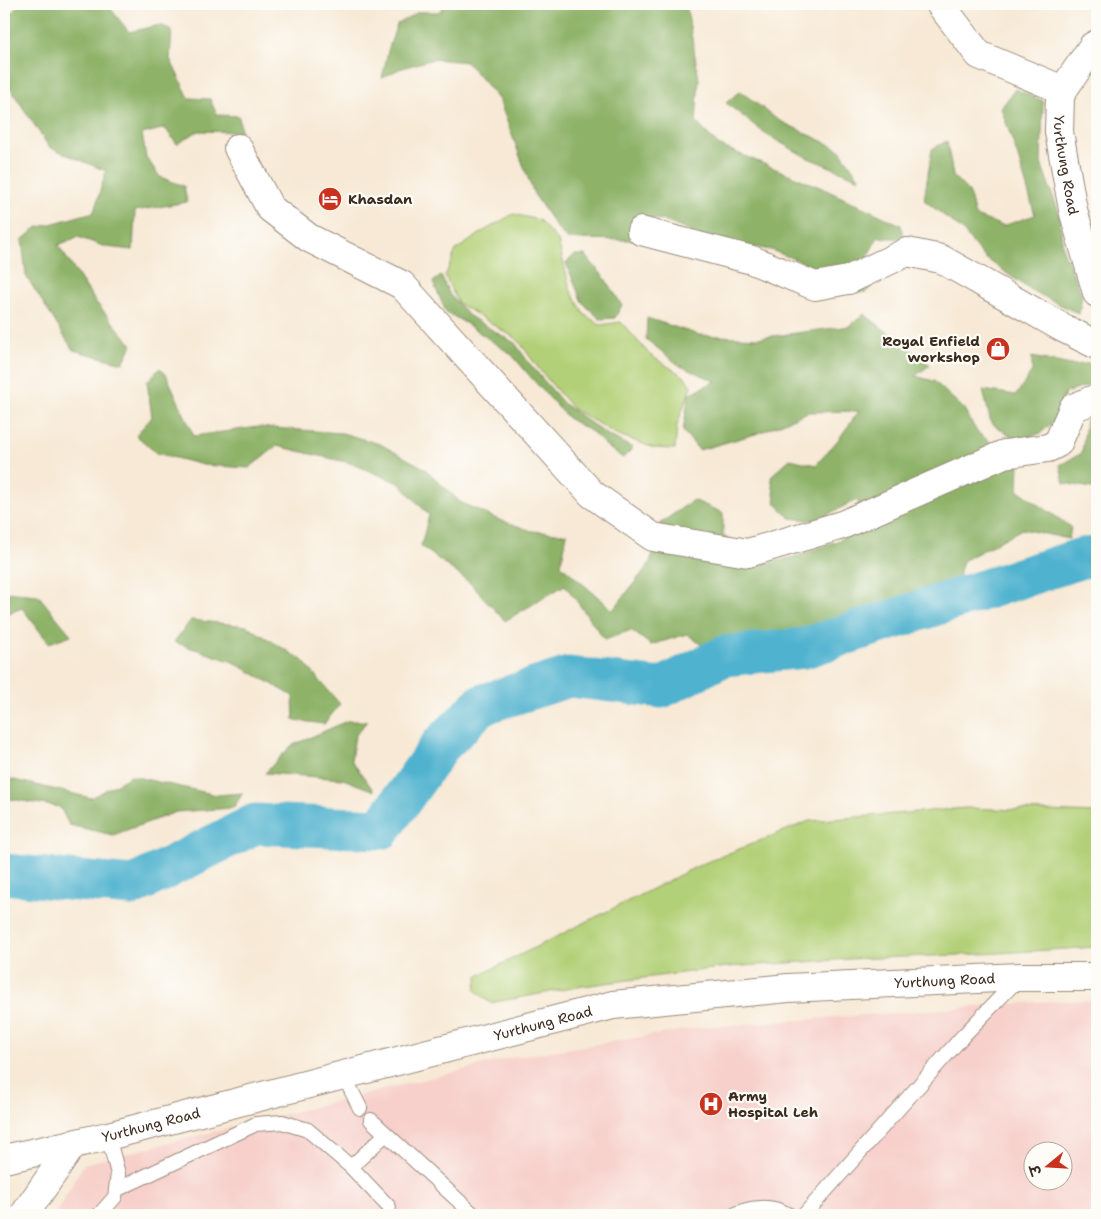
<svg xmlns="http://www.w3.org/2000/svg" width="1101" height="1219" font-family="'Shantell Sans','Playpen Sans Deva',sans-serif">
  <rect width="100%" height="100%" fill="#fdfcf7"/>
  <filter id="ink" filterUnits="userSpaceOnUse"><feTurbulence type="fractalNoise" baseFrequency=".02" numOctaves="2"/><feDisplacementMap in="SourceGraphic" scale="10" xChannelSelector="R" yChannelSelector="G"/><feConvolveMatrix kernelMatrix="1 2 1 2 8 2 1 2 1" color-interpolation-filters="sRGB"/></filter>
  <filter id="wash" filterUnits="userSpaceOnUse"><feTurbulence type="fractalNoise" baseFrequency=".0096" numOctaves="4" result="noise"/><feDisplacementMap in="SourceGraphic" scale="20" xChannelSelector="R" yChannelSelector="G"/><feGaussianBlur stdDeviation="1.12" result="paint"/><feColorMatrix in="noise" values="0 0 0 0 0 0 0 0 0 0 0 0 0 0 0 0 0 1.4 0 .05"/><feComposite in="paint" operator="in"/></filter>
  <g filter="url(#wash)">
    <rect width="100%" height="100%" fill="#f7e9d5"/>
    <!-- built -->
    <path fill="#f7d0cb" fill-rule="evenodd" d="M1097 1000V1215H55L84 1164 515 1057 704 1027 1039 1002ZM1034 1152H1064V1182H1034Z"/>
    <!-- green -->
    <path fill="#b2d077" stroke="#767d4a" d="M513 214 539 220 558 241 570 289 584 314 600 325 621 322 650 355 685 377 691 386 677 425 675 449 654 448 616 434 573 409 539 369 518 340 458 303 445 276 456 250 484 231Z
      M966 808 1097 813V947L983 954 849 959 727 967 583 986 490 1003 475 990 478 976 702 864 809 821Z"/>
    <!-- forest -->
    <path fill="#8db268" stroke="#646e43" d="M21 4H107L129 32 160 25 172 30 170 59 189 98 210 99 217 115 239 116 241 132 198 131 177 144 165 128 142 134 146 157 160 177 184 186 187 202 135 211 133 250 106 247 78 237 58 245 95 301 132 345 123 363 73 350 26 276 22 240 36 228 94 212 106 171 49 147 4 79V19Z
      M445 4H686L699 79 696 122 718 145 822 188 901 225 904 239 878 237 868 255 876 282 866 292 844 293 824 275 802 262 771 250 707 239 663 220 636 217 631 240 567 239 557 228 534 194 499 100 467 62 433 59 399 69 382 78 388 51 397 24 418 12H439Z
      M1015 89 1043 101 1041 163 1059 213 1063 250 1082 295 1079 314 1029 289 984 257 962 230 924 200 932 149 947 141 953 176 969 192 975 216 1003 226 1035 215 1018 157 1001 108Z
      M740 91 778 120 839 149 860 179 808 158 767 135 726 103Z
      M574 255H585L604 277 622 305 615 318 600 319 582 302 566 263Z
      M441 276 450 295 468 315 494 331 515 343 529 363 564 404 606 434 633 448 623 458 606 446 592 432 569 419 535 382 512 355 467 324 446 312 433 282Z
      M864 314 930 365 915 376 934 381 964 409 977 432 1019 464 1018 490 1071 527 1069 539 1022 529 963 561 956 585 893 599 846 620 783 634 703 646 687 634 651 645 631 630 605 640 565 585 505 621 470 583 421 546 429 515 399 483 350 463 277 446 249 468 203 465 156 453 136 435 152 417 147 382 160 368 166 374 194 436 258 427 342 433 380 444 424 468 460 502 497 519 532 531 567 534 561 565 613 610 650 563 661 523 693 500 723 513V534L757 566 798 556 837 541 868 526 857 500 834 511 817 521 790 518 776 504 771 476 790 459 816 465 838 440 859 411 808 412 759 433 699 450 683 431 689 394 716 381 680 366 646 339 647 318 699 335 758 338 850 326Z
      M1032 357 1071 365 1097 363V383L1065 393 1057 418 1041 433 1018 441 991 423 983 390 1016 395 1032 372Z
      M1097 418V489L1064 483 1060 465 1082 453 1086 420Z
      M4 592 38 595 71 635 49 643 22 608 4 615Z
      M191 620 247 626 302 660 340 704 324 724 294 720 293 696 233 662 174 642Z
      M347 721H367L355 736 351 760 374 791 343 779 265 773 291 746Z
      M131 776 217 795 243 793 233 808 176 812 113 835 69 825 60 807 4 798V790L10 779 91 798Z"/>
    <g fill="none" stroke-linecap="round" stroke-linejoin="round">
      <!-- river -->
      <path stroke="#50b2cf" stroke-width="41" d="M4 874 132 886 255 824 381 829 440 746 481 705 569 677 661 688 724 656 804 648 1082 558 1097 557"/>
    </g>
  </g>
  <g filter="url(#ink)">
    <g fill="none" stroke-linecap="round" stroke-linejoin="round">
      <!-- lane casing -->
      <g stroke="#998a7a" stroke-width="16">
        <path id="lane" d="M343 1074 360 1108
          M371 1120 474 1215
          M351 1167 386 1134
          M116 1190 256 1124 282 1122 308 1130 351 1167 389 1207
          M99 1215 115 1197 118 1174 108 1136
          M734 1215C751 1206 772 1205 789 1215
          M804 1215 963 1036 1019 978"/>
      </g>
      <!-- street casing -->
      <g stroke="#998a7a" stroke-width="30">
        <path id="street" d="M940 4 979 55 1063 90
          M238 148 270 208 309 238 402 285 592 494 653 537 748 553 842 525 1004 454 1048 448 1058 443 1073 408 1097 398
          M641 231 752 260 815 286 848 280 907 252 941 259 1063 328 1097 345
          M24 1215 73 1144"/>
      </g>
      <!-- secondary casing -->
      <g stroke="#998a7a" stroke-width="30">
        <g id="secondary">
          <path id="s1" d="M1097 44 1093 46 1063 90 1060 96 1059 132 1073 210 1097 293"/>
          <path id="s2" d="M4 1159 73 1144 108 1136 613 1005 788 988 1019 977H1097"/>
        </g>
      </g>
      <!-- lane -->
      <use href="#lane" stroke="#fff" stroke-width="14"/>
      <!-- street -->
      <use href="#street" stroke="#fff" stroke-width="28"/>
      <!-- secondary -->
      <use href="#secondary" stroke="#fff" stroke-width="28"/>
    </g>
  </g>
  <!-- icons -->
  <defs>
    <g id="hotel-disc" transform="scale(1.25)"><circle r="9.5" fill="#c8321e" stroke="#fdfcf7"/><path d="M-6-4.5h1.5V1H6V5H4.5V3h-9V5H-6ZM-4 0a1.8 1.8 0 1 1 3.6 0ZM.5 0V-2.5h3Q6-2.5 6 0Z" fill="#fff"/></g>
    <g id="shop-disc" transform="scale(1.25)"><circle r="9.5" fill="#c8321e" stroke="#fdfcf7"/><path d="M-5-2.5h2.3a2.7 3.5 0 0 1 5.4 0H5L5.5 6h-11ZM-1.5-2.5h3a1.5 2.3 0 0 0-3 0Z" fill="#fff"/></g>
    <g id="hospital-disc" transform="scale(1.25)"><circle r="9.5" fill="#c8321e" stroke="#fdfcf7"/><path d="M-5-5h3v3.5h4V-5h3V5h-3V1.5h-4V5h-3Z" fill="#fff"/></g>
  </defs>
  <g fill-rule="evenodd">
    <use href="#hotel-disc" x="330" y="199"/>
    <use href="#shop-disc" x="998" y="349"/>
    <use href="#hospital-disc" x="711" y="1104"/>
  </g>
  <g text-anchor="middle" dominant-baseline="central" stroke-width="4.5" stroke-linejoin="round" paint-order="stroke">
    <!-- street labels -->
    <g font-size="14" fill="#3b2a1e" stroke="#fdfcf7">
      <text stroke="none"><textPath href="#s1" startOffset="134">Yurthung Road</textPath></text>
      <text stroke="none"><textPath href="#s2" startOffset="961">Yurthung Road</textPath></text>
      <text stroke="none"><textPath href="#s2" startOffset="556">Yurthung Road</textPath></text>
      <text stroke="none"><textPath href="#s2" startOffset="151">Yurthung Road</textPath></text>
    </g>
    <!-- poi labels -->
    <g font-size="14" font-weight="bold" fill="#3b2a1e" stroke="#fdfcf7" text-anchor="start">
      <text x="348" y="199">Khasdan</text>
      <text x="980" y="341" text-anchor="end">Royal Enfield<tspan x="980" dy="16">workshop</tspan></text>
      <text x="728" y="1096">Army<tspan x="728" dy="16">Hospital Leh</tspan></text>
    </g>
  </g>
  <!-- margin -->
  <rect width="1101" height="1219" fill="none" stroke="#fdfcf7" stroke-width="20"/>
  <!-- north arrow -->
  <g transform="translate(1048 1166) rotate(252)"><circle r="24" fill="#fdfcf7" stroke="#afa8a0"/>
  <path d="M0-4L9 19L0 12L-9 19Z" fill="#c8321e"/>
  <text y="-8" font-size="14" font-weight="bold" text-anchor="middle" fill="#3b2a1e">उ</text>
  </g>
</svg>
